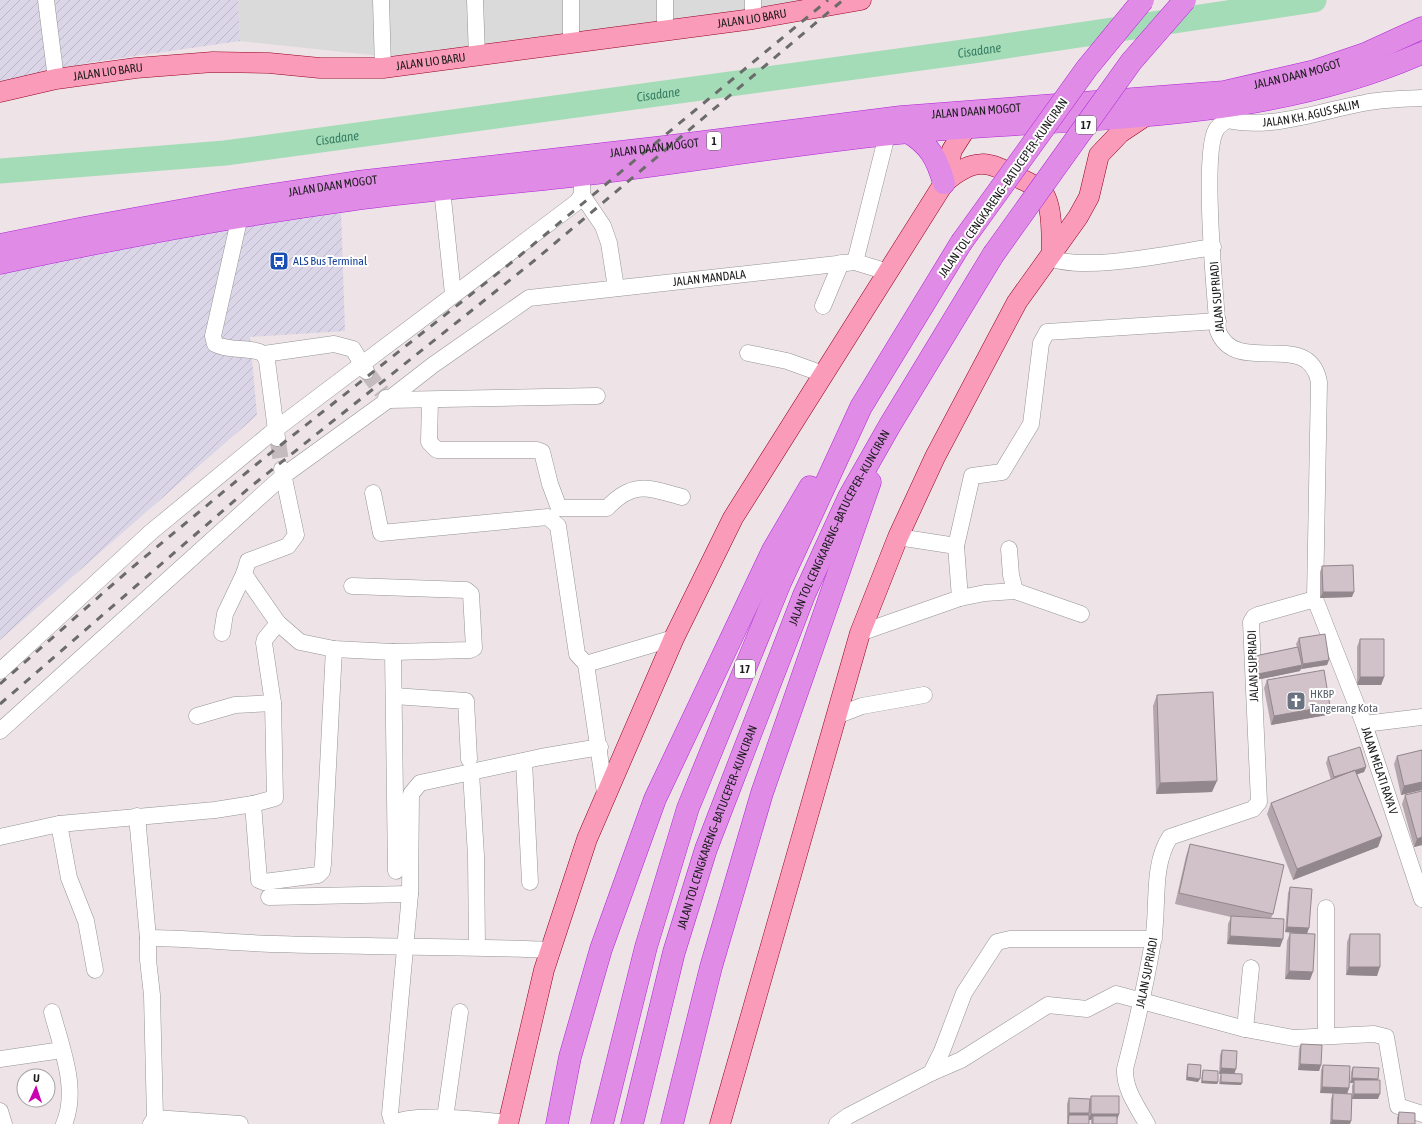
<svg xmlns="http://www.w3.org/2000/svg" width="1422" height="1124" font-family="'Asap Condensed',sans-serif">
  <defs>
    <pattern id="industrial-furrows" width="10" height="10" patternUnits="userSpaceOnUse"><rect width="10" height="10" fill="#dbd5e8"/><path d="M-1 1l2-2M0 10L10 0M9 11l2-2" fill="none" stroke="#bcb6c7"/></pattern>
  </defs>
  <rect width="100%" height="100%" fill="#eee3e6"/>
  <!-- residential -->
  <path fill="#dbdadb" d="M238 0H818L409 59 240 41Z"/>
  <!-- industrial -->
  <path fill="url(#industrial-furrows)" d="M0 0H238L240 41 87 63 0 91Z
    M341 210 345 331 250 337 257 415 0 640V268Z"/>
  <g fill="none" stroke-linecap="round" stroke-linejoin="round">
    <!-- river -->
    <path stroke="#a3dcb7" stroke-width="25" id="s1" d="M0 171 225 153 979 50 1314 0"/>
    <!-- minor-tunnel -->
    <path stroke="#c4bbbe" stroke-width="16" stroke-dasharray="16 8" stroke-linecap="butt" d="M366 371 382 392
      M278 442 282 469"/>
    <!-- minor casing -->
    <g stroke="#949494" stroke-width="17">
      <g id="minor">
        <path d="M46 0 56 79"/>
        <path d="M381 0 383 68"/>
        <path d="M475 0 477 57"/>
        <path d="M571 0V43"/>
        <path d="M665 0V31"/>
        <path d="M753 19V0"/>
        <path id="s2" d="M1227 110V120C1272 130 1320 111 1364 103 1383 99 1403 99 1422 98"/>
        <path id="s3" d="M1227 120C1224 122 1218 126 1216 130 1202 154 1215 296 1218 331 1236 378 1309 327 1319 382L1315 599 1364 724 1422 899"/>
        <path d="M442 189 453 294"/>
        <path d="M582 195 603 226 609 243 616 288"/>
        <path d="M240 216 213 336 215 344C230 352 250 346 264 354L334 344 353 349 366 371"/>
        <path d="M1048 257C1082 273 1173 253 1213 247"/>
        <path d="M855 262 887 135"/>
        <path d="M823 306 841 263"/>
        <path d="M748 353 787 361 823 374"/>
        <path d="M264 354 267 361 277 438"/>
        <path d="M386 398 388 400 597 396"/>
        <path d="M430 400 429 442 437 450H537L542 452 550 484 559 508H607C633 480 649 488 682 497"/>
        <path d="M282 469 296 535 288 546 248 561 244 574 278 623 300 642 334 649 393 652 396 871"/>
        <path d="M373 493 381 533 548 517 558 526 577 654 586 664 674 638"/>
        <path d="M898 537 956 546 972 476 1002 472 1031 424 1041 343 1047 332 1218 321"/>
        <path d="M1009 549 1011 575 1015 591"/>
        <path d="M352 586 466 590 471 594 474 648 470 650 393 652"/>
        <path d="M960 598 985 593 1015 591 1081 614"/>
        <path d="M222 633 225 614 244 574"/>
        <path d="M860 633 960 598 956 546"/>
        <path d="M586 664 605 793"/>
        <path d="M0 671 151 532 276 429 577 202 582 195V175"/>
        <path d="M394 696 466 701 469 759"/>
        <path d="M273 703 264 643 265 639 278 623"/>
        <path d="M197 716 235 705 273 703 275 798 253 804 259 880 264 882 318 875 322 871 323 864 334 649"/>
        <path d="M836 716 862 706 924 695"/>
        <path d="M1364 724 1422 717"/>
        <path id="s4" d="M0 731 283 476 388 400 433 365 529 298 855 262 888 272"/>
        <path d="M524 761 530 882"/>
        <path d="M471 772 476 856 477 947"/>
        <path d="M137 816 148 938"/>
        <path d="M59 824 69 878 86 921 95 970"/>
        <path d="M0 837 59 824 215 810 253 804"/>
        <path d="M269 897 410 894"/>
        <path d="M1251 968 1245 1029 1294 1038 1374 1034 1386 1037 1398 1106 1422 1114"/>
        <path d="M52 1012C61 1047 79 1089 64 1124"/>
        <path d="M1326 1036V908"/>
        <path d="M0 1059 62 1050"/>
        <path d="M931 1073 961 1060 1048 1005 1087 1009 1116 994 1245 1029"/>
        <path d="M0 1111 4 1124"/>
        <path d="M155 1118 240 1124"/>
        <path d="M445 1118 460 1012"/>
        <path d="M509 1123C485 1121 410 1111 393 1124L390 1114 410 894 411 794 420 783 541 757 600 747"/>
        <path d="M151 1124 155 1118 152 995 148 960V938C190 938 232 943 275 944 367 947 458 946 550 950"/>
        <path d="M837 1124 848 1116 931 1073 942 1051 964 993 997 942 1010 939H1154"/>
        <path id="s5" d="M1147 1124C1137 1106 1124 1089 1125 1069 1136 1026 1146 984 1153 941 1159 908 1151 866 1170 837L1253 809 1259 802 1251 622 1254 617 1258 615 1315 599"/>
      </g>
    </g>
    <!-- major casing -->
    <g stroke="#960121" stroke-width="21">
      <g id="major">
        <path id="s6" d="M0 92 56 79 136 68 213 62 269 63 320 68H383L753 19 861 0"/>
        <path d="M944 183C974 157 988 160 1021 179 1029 183 1039 187 1044 194 1053 210 1051 234 1052 252"/>
        <path d="M508 1124 544 970 587 839 674 638 733 518 944 183 952 150 966 128"/>
        <path d="M720 1124 860 633 898 537 935 457 1017 302 1078 217 1089 197 1099 155 1120 133 1147 115"/>
      </g>
    </g>
    <!-- highway casing -->
    <g stroke="#af25d8" stroke-width="23">
      <g id="highway">
        <path d="M908 132C930 145 937 159 944 183"/>
        <path id="s7" d="M0 245 84 228 239 200 357 182 664 147 901 117 1224 92 1315 71 1365 54 1422 28"/>
        <path d="M0 263C116 238 232 216 349 200 428 189 508 184 587 174 694 161 802 142 910 132 1081 116 1261 124 1422 53"/>
        <path d="M557 1124 570 1057 601 949 655 799 773 550 810 487"/>
        <path d="M602 1124 646 947 688 808 780 583 861 407 961 243"/>
        <path id="s8" d="M632 1124 674 952 706 849 804 595 849 497 890 425 993 255"/>
        <path d="M672 1124 711 967 762 793 870 482"/>
      </g>
    </g>
    <!-- minor -->
    <use href="#minor" stroke="#fff" stroke-width="16"/>
    <!-- major -->
    <use href="#major" stroke="#fb9bba" stroke-width="20"/>
    <!-- highway -->
    <use href="#highway" stroke="#e08be6" stroke-width="22"/>
    <!-- rail -->
    <path stroke="#6b6b6b" stroke-width="3" stroke-dasharray="8 8" stroke-linecap="butt" d="M0 684 128 571 258 463 517 258 828 0
      M0 704 249 488 535 260 843 0"/>
    <!-- highway-bridge casing -->
    <g stroke="#af25d8" stroke-width="23" stroke-linecap="butt">
      <path id="highway-bridge" d="M961 243 1087 68 1143 0
        M993 255 1131 62 1185 0"/>
    </g>
    <!-- highway-bridge -->
    <use href="#highway-bridge" stroke="#e08be6" stroke-width="22"/>
  </g>
  <!-- wall -->
  <path fill="#b4a6ac" d="M1322 566 1352 597 1320 598V572Z
    M1299 638 1329 660 1327 665 1301 669 1300 671 1256 680 1252 662 1255 656 1297 647 1296 644Z
    M1360 639 1384 677 1381 685H1357V647Z
    M1267 680 1327 715 1271 725 1264 688Z
    M1157 695 1212 792 1156 794 1153 706Z
    M1422 750V790L1401 795 1394 764 1397 756Z
    M1328 757 1366 767 1364 772 1357 774 1382 836 1378 847 1293 880 1267 814 1271 803 1331 780 1326 763Z
    M1405 795 1422 845 1414 847 1402 804Z
    M1190 844 1273 914 1271 918 1283 939 1280 947 1227 944 1228 924 1231 917 1175 904 1186 856Z
    M1290 887 1307 934 1310 980 1285 979 1287 941 1290 933 1304 934 1285 932 1288 893Z
    M1350 934 1377 976 1346 975 1347 942Z
    M1301 1044 1321 1065 1319 1071 1298 1070 1299 1049Z
    M1222 1050 1234 1074 1241 1085 1219 1084 1220 1076 1221 1074H1219L1220 1055Z
    M1188 1064 1198 1082 1186 1080 1187 1067Z
    M1323 1065 1349 1088 1347 1094H1352V1086L1353 1083H1350L1351 1072 1353 1067 1378 1080V1099H1352L1350 1124H1330L1331 1099 1333 1093H1320L1321 1070Z
    M1203 1070 1218 1082 1217 1084 1201 1083 1202 1073Z
    M1091 1096 1119 1114 1117 1119V1124H1091V1120H1089V1124H1067V1104L1069 1098 1090 1099Z
    M1399 1112 1415 1124H1397V1118Z"/>
  <!-- shaded-wall -->
  <path fill="#92878c" d="M1323 592H1354L1352 597 1320 598Z
    M1329 660 1327 665 1301 669 1303 664Z
    M1302 665 1300 671 1256 680 1258 674Z
    M1360 677H1384L1381 685H1357Z
    M1330 706 1327 715 1271 725 1274 716Z
    M1366 767 1364 772 1332 783 1334 777Z
    M1217 781 1212 792 1156 794 1160 783Z
    M1422 782V790L1401 795 1404 786Z
    M1382 836 1378 847 1293 880 1297 869Z
    M1422 837V845L1414 847 1417 839Z
    M1287 927 1309 928 1307 934 1285 932Z
    M1230 936 1283 939 1280 947 1227 944Z
    M1349 967H1380L1377 976 1346 975Z
    M1289 971 1313 972 1310 980 1285 979Z
    M1300 1064 1321 1065 1319 1071 1298 1070Z
    M1221 1068 1236 1069 1234 1075 1219 1074Z
    M1187 1077 1200 1079 1198 1082 1186 1080Z
    M1352 1078 1378 1079 1376 1084 1354 1080 1353 1083H1350Z
    M1202 1081 1218 1082 1217 1084 1201 1083Z
    M1221 1082 1242 1083 1241 1085 1219 1084Z
    M1322 1087 1349 1088 1347 1094 1320 1093Z
    M1354 1094H1380L1378 1099H1352Z
    M1069 1113H1089L1087 1118 1069 1115 1067 1118Z
    M1091 1114H1119L1117 1120 1093 1116 1091 1120H1088Z
    M1332 1120 1351 1121 1350 1124H1330Z"/>
  <!-- building -->
  <path fill="#d1c1c8" stroke="#92878c" d="M1353 565 1354 592H1323L1322 566Z
    M1325 634 1329 660 1303 664 1299 638Z
    M1360 639H1384V677H1360Z
    M1298 647 1302 665 1258 674 1255 656Z
    M1324 670 1330 706 1274 716 1267 680Z
    M1213 692 1217 781 1160 783 1157 695Z
    M1360 747 1366 767 1334 777 1328 757Z
    M1422 750V782L1404 786 1397 756Z
    M1355 770 1382 836 1297 869 1271 803Z
    M1422 791V837L1417 839 1405 795Z
    M1190 844 1284 865 1273 914 1179 893Z
    M1290 887 1312 889 1309 928 1287 927Z
    M1231 916 1284 919 1283 939 1230 936Z
    M1290 933 1315 934 1313 972 1289 971Z
    M1350 934H1380V967H1349Z
    M1301 1044 1322 1045 1321 1065 1300 1064Z
    M1222 1050 1237 1051 1236 1069 1221 1068Z
    M1188 1064 1201 1065 1200 1079 1187 1077Z
    M1323 1065 1350 1066 1349 1088 1322 1087Z
    M1353 1067 1379 1068 1378 1079 1352 1078Z
    M1203 1070 1218 1071V1082L1202 1081Z
    M1221 1073 1242 1074V1083L1221 1082Z
    M1354 1080H1380V1094H1354Z
    M1333 1093 1352 1094 1351 1121 1332 1120Z
    M1091 1096H1119V1114H1091Z
    M1069 1098 1090 1099 1089 1113H1069Z
    M1399 1112 1415 1113V1124H1398Z
    M1069 1115H1089V1124H1068Z
    M1093 1116H1117V1124H1093Z"/>
  <!-- icons -->
  <defs>
    <g id="bus-square" transform="scale(1)"><rect x="-9" y="-9" width="18" height="18" rx="4" fill="#1a4fb4" stroke="#fff"/><path d="M-5-6H5V4H4V6H2V4H-2V6H-4V4H-5ZM-3.5-4V0h7V-4ZM-3.5 1.2v1.5H-2V1.2ZM2 1.2v1.5H3.5V1.2Z" fill="#fff"/></g>
    <g id="church-square" transform="scale(1)"><rect x="-9" y="-9" width="18" height="18" rx="4" fill="#6b7280" stroke="#fff"/><path d="M-1.2-6h2.4v3.5h3.3v2.4h-3.3V6h-2.4V-.1h-3.3v-2.4h3.3Z" fill="#fff"/></g>
  </defs>
  <g fill-rule="evenodd">
    <use href="#bus-square" x="279" y="261"/>
    <use href="#church-square" x="1296" y="701"/>
  </g>
  <g text-anchor="middle" dominant-baseline="central" stroke-width="4" stroke-linejoin="round" paint-order="stroke">
    <!-- shield labels -->
    <g fill="#fff" stroke="#616161" stroke-width="1">
      <rect x="1076" y="116" width="20" height="18" rx="3"/>
      <rect x="707" y="132" width="14" height="18" rx="3"/>
      <rect x="735" y="660" width="20" height="18" rx="3"/>
    </g>
    <g font-size="11" font-weight="bold" fill="#1d1d1d">
      <text x="1086" y="125">17</text>
      <text x="714" y="141">1</text>
      <text x="745" y="669">17</text>
    </g>
    <!-- street labels -->
    <g font-size="12" fill="#1d1d1d" stroke="#fff">
      <text stroke="none"><textPath href="#s6" startOffset="758">JALAN LIO BARU</textPath></text>
      <text stroke="none"><textPath href="#s6" startOffset="434">JALAN LIO BARU</textPath></text>
      <text stroke="none"><textPath href="#s6" startOffset="110">JALAN LIO BARU</textPath></text>
      <text stroke="none"><textPath href="#s7" startOffset="1310">JALAN DAAN MOGOT</textPath></text>
      <text stroke="none"><textPath href="#s7" startOffset="986">JALAN DAAN MOGOT</textPath></text>
      <text stroke="none"><textPath href="#s2" startOffset="95">JALAN KH. AGUS SALIM</textPath></text>
      <text stroke="none"><textPath href="#s7" startOffset="662">JALAN DAAN MOGOT</textPath></text>
      <text stroke="none"><textPath href="#s7" startOffset="338">JALAN DAAN MOGOT</textPath></text>
      <text transform="translate(1003 188) rotate(-55)">JALAN TOL CENGKARENG–BATUCEPER–KUNCIRAN</text>
      <text stroke="none"><textPath href="#s4" startOffset="866">JALAN MANDALA</textPath></text>
      <text transform="translate(1217 297) rotate(-95)">JALAN SUPRIADI</text>
      <text stroke="none"><textPath href="#s8" startOffset="633">JALAN TOL CENGKARENG–BATUCEPER–KUNCIRAN</textPath></text>
      <text transform="translate(1253 666) rotate(-92)">JALAN SUPRIADI</text>
      <text stroke="none"><textPath href="#s3" startOffset="742">JALAN MELATI RAYA V</textPath></text>
      <text stroke="none"><textPath href="#s8" startOffset="309">JALAN TOL CENGKARENG–BATUCEPER–KUNCIRAN</textPath></text>
      <text stroke="none"><textPath href="#s5" startOffset="159">JALAN SUPRIADI</textPath></text>
    </g>
    <!-- transit labels -->
    <g font-size="12" fill="#164399" stroke="#fff" text-anchor="start">
      <text x="293" y="261">ALS Bus Terminal</text>
    </g>
    <!-- worship labels -->
    <g font-size="12" fill="#5b616d" stroke="#fff" text-anchor="start">
      <text x="1310" y="694">HKBP<tspan x="1310" dy="14">Tangerang Kota</tspan></text>
    </g>
    <!-- water labels -->
    <g font-size="13" font-style="italic" fill="#397e64" stroke="#fff">
      <text stroke="none"><textPath href="#s1" startOffset="987">Cisadane</textPath></text>
      <text stroke="none"><textPath href="#s1" startOffset="663">Cisadane</textPath></text>
      <text stroke="none"><textPath href="#s1" startOffset="339">Cisadane</textPath></text>
    </g>
  </g>
  <!-- north arrow -->
  <g transform="translate(36 1088) rotate(3)"><circle r="19" fill="#ffffff" stroke="#a5a5a5"/>
  <path d="M0-3L7 15L0 10L-7 15Z" fill="#c901b2"/>
  <text y="-6" font-size="11" font-weight="bold" text-anchor="middle" fill="#1d1d1d">U</text>
  </g>
</svg>
